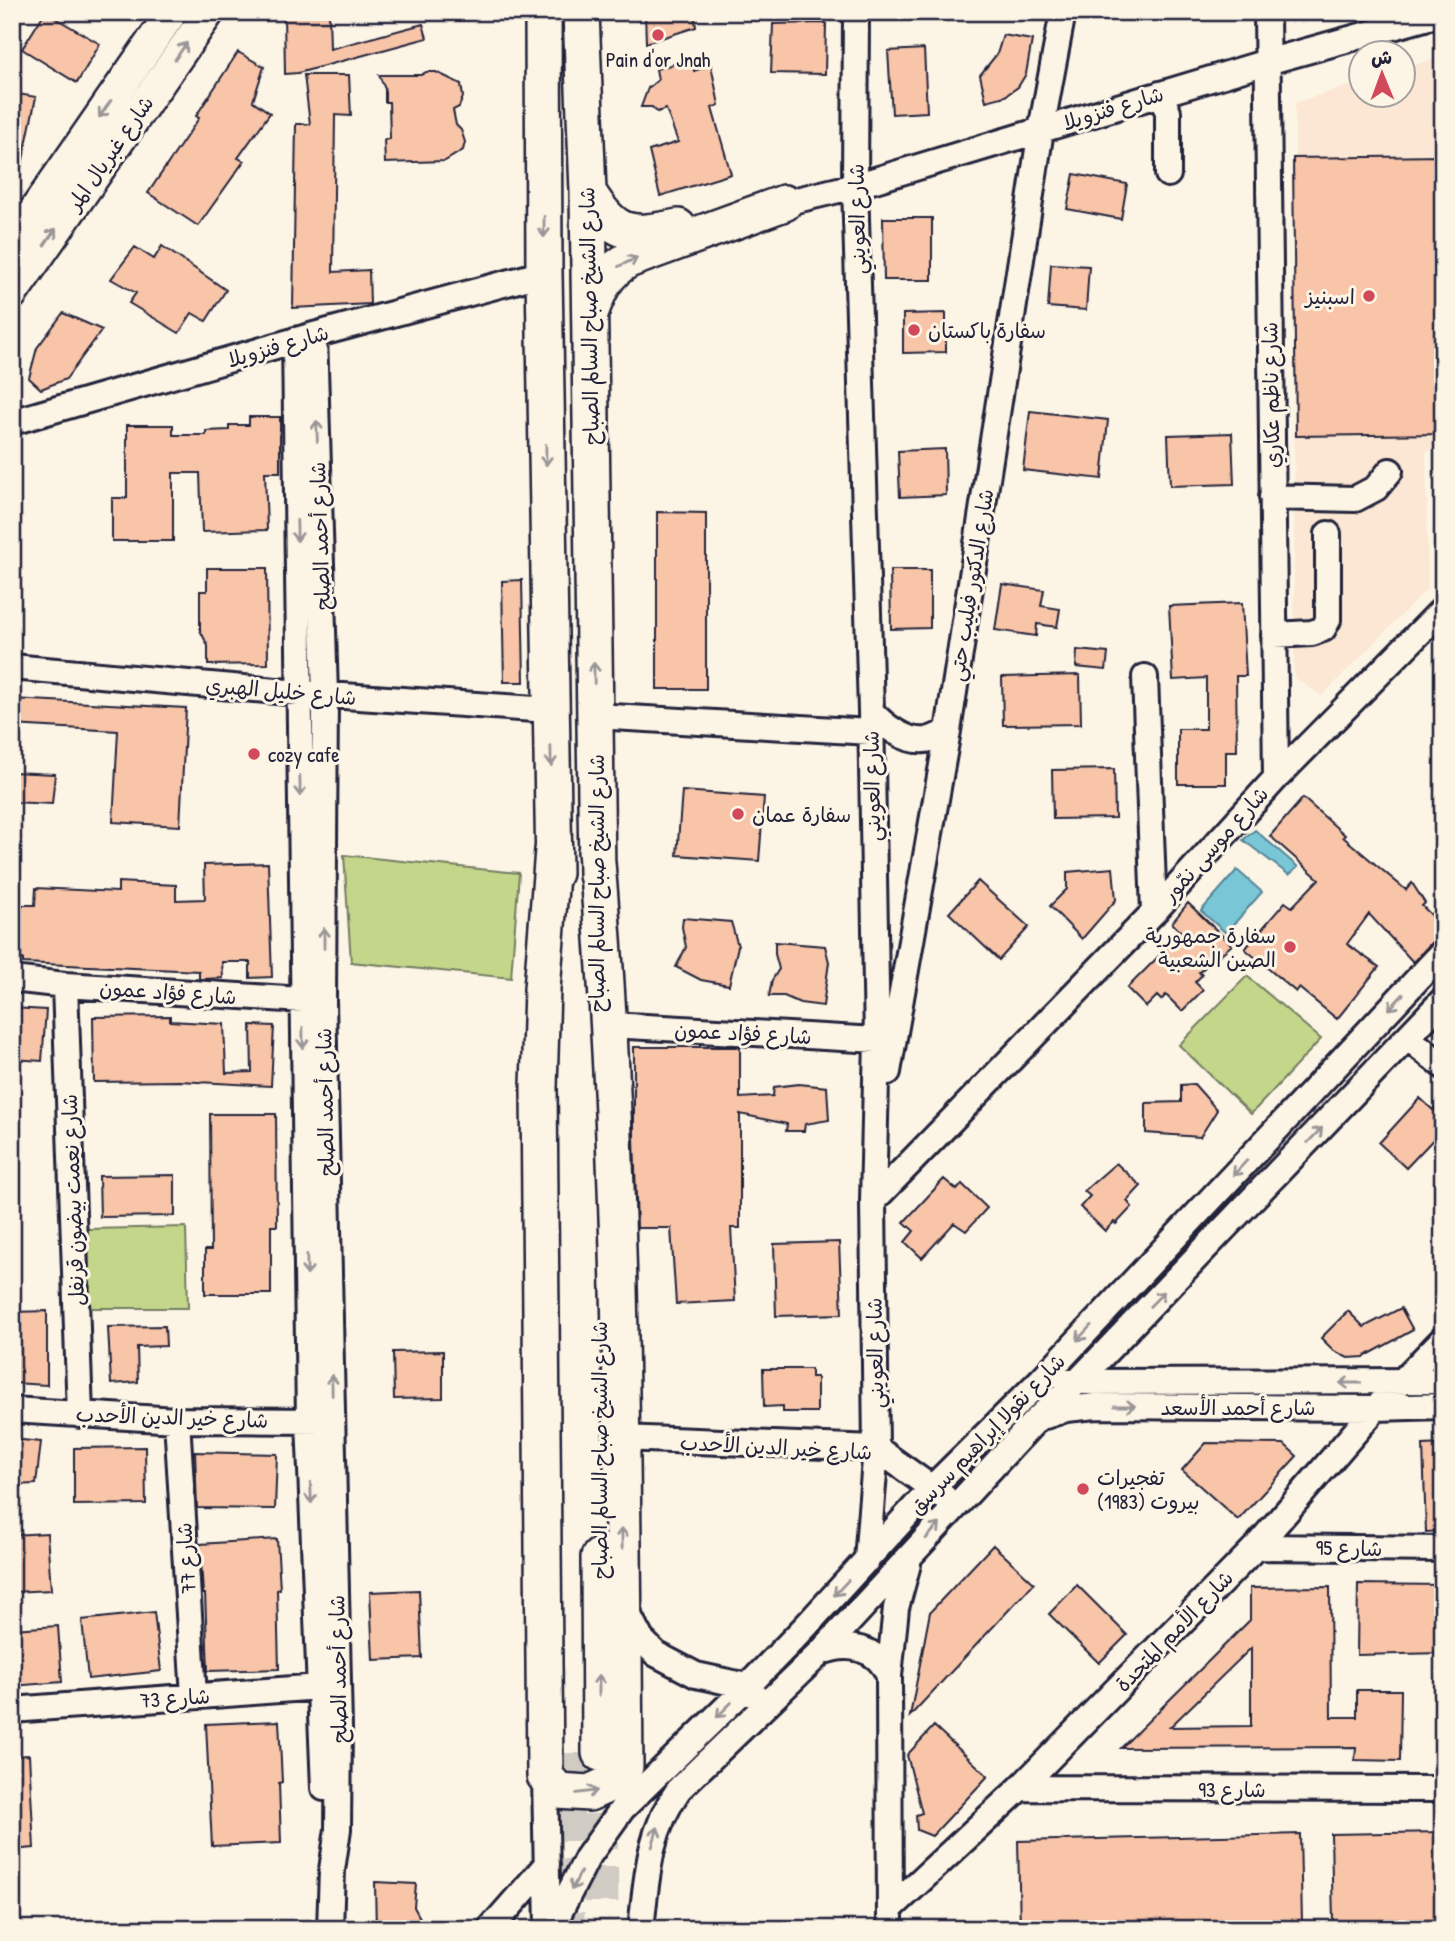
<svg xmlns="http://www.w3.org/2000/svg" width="1455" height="1941" font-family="'Patrick Hand','Playpen Sans Arabic',sans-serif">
  <rect width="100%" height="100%" fill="#fcf5e5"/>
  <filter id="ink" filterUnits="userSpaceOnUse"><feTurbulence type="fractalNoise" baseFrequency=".0143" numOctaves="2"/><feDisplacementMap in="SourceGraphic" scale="14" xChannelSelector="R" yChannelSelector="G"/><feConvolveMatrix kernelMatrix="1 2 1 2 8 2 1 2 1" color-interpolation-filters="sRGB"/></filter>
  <g filter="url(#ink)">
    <!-- built -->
    <path fill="#fbe7d3" d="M1434 59V128L1443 126V448L1426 451 1428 588 1322 696 1294 677 1295 103 1360 82V94H1402L1403 69Z"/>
    <!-- green -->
    <path fill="#c4d68a" stroke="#737c62" stroke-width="2" d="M344 855 519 873 511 978 351 962Z
      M1247 976 1321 1039 1251 1114 1179 1045Z
      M186 1227 188 1308H89L88 1229Z"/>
    <!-- water -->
    <path fill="#79c7d6" stroke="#568598" stroke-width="2" d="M1255 830 1298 867 1289 875 1243 840Z
      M1237 870 1262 892 1226 933 1201 911Z"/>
    <!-- building -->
    <path fill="#f8c5a8" stroke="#22223b" stroke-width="2" fill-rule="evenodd" d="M45 12 100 44 77 83 22 49Z
      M284 12H329L330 49 423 24 427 38 298 73 285 74Z
      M645 12H694L696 27 646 43Z
      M826 23 825 74 771 73 773 24Z
      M1003 35 1032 40 1026 74 1018 87 1005 96 986 101 980 75 997 54Z
      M924 49 927 112 892 114 888 51Z
      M238 52 264 67 253 101 270 113 238 158 244 161 198 226 148 193 199 118 196 116Z
      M692 59 694 71 711 65 719 105 712 108 731 174 660 196 649 151 678 142 666 109 657 112 652 107H641L648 88 658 80 656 69Z
      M426 72H436L461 84 463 97 459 107 453 110 456 125 461 130 465 142 463 150 445 161 385 163 384 140 390 139 389 102H385V89L379 75H421Z
      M304 75H349L351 116 335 115 333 272 369 270 370 304 293 308 296 124H310Z
      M12 93 36 97 19 179 12 178Z
      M1443 156V434L1296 436 1293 158Z
      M1074 174 1127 184 1121 219 1067 209Z
      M883 218H932V280H884Z
      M162 246 226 290 206 321 192 313 179 333 129 303 136 293 111 279 135 247 154 259Z
      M1051 264 1089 266 1086 310 1048 307Z
      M63 313 102 330 66 379 41 389 29 378 37 348Z
      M946 313V352L903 353V314Z
      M1030 411 1108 420 1102 479 1023 470Z
      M249 417H280V472H265L267 530 202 532 200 473H173V541H112V498H127V425H173V435H206V431L229 430V425H249Z
      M1232 433 1234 484 1170 486 1168 435Z
      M945 449 946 495 900 497 898 451Z
      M657 512 706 513V689H657Z
      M207 568H267L268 664 208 665V646L200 630V591H207Z
      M890 570H930V628L891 629Z
      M522 580 524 682H504L502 581Z
      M1002 584 1044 590 1041 606 1060 609 1057 627 1037 624 1036 636 995 630Z
      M1242 603 1246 676H1236L1237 751H1226V784H1178V729H1206V678L1173 680 1169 606Z
      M1077 650 1108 653 1106 670 1076 667Z
      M1080 675 1081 724 1003 725 1002 677Z
      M12 699 186 708 180 826 113 822 118 731 12 725Z
      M1114 769 1115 818 1053 819 1052 770Z
      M12 772 55 774 52 804 12 802Z
      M682 791 764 797 759 861 677 855Z
      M1303 798 1345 835 1343 837 1406 890 1412 883 1425 903 1422 906 1443 926 1441 938 1432 942 1413 962 1369 914 1347 944 1379 967 1337 1019 1299 988 1296 992 1245 949 1285 902 1292 907 1319 879 1270 836Z
      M268 863 272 977 250 978V962H222L223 978 204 979H199V971L23 963V959H12V905H35L36 888 118 892V882L176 885V900L205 899 204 865Z
      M1113 868 1116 900 1082 939 1050 906 1067 889V872Z
      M978 881 1029 927 999 960 949 913Z
      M1188 903 1232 945 1199 972 1202 975 1195 982 1203 990 1182 1011 1166 995 1161 1000 1157 996 1146 1007 1127 988 1182 933 1172 923Z
      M683 918 731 922 738 946 729 985 701 980 676 967 686 947 682 927Z
      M775 942 825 946 829 962 823 1006 800 1003 784 996H769L772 980 779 969 775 954Z
      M12 1008 46 1010 42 1061 12 1059Z
      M170 1016V1021L224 1024 226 1073 252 1072 251 1025 274 1026 271 1086 179 1081 94 1082 93 1017Z
      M634 1047H740V1098L773 1096 774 1087 799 1084 827 1087 829 1120 805 1124 804 1131H786L787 1124 740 1114V1228H731L735 1301 676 1304 671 1228H637L634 1137Z
      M1194 1084 1217 1110 1200 1137 1146 1133V1103L1181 1102V1085Z
      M1420 1098 1433 1110 1443 1100V1129L1406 1168 1379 1143Z
      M210 1114H276L277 1226H271V1294H205V1250H211Z
      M1116 1163 1141 1186 1127 1201 1132 1207 1116 1224 1114 1222 1105 1231 1080 1207 1090 1196 1084 1191Z
      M175 1175V1216L100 1217 99 1176Z
      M944 1179 957 1190 962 1184 987 1208 966 1231 954 1223 922 1258 905 1242 914 1231 904 1222Z
      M839 1242 842 1314 776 1316 774 1244Z
      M1401 1308 1413 1330 1364 1357 1348 1358 1334 1351 1321 1338 1348 1311 1364 1327Z
      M47 1311V1385L12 1383V1312Z
      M165 1326 166 1346 137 1347 138 1382 111 1384 108 1327Z
      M443 1351V1398L394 1399 393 1352Z
      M763 1369H811V1377H817V1412H783V1406L764 1407Z
      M12 1439 41 1442 36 1484 12 1485Z
      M1206 1443 1284 1444 1297 1456 1238 1520 1182 1470Z
      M1443 1444V1531L1426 1532 1423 1445Z
      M145 1447 146 1504 74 1505V1448Z
      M195 1452 277 1454 275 1509 197 1508Z
      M47 1533 51 1590 12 1592V1535Z
      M277 1539 280 1589 277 1590 279 1669 208 1671 205 1594H203L200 1544Z
      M993 1545 1034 1583 910 1716 930 1612Z
      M1358 1584 1443 1585V1653L1357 1655Z
      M1077 1585 1127 1635 1099 1663 1049 1614Z
      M1330 1587 1331 1717H1357V1690H1401L1400 1761 1355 1760 1356 1747 1121 1748 1250 1620V1588ZM1251 1648V1726L1170 1727Z
      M419 1590 422 1658 373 1660 370 1592Z
      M154 1612 161 1671 88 1679 82 1620Z
      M58 1626 62 1682 12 1686V1629Z
      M279 1721 282 1782 279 1783 281 1843 212 1846 206 1724Z
      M934 1726 988 1776 932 1836 917 1830 916 1815 922 1813 907 1755Z
      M29 1755 34 1848 12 1850V1756Z
      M1443 1832V1920L1333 1922 1331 1834Z
      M1300 1834 1302 1922 1020 1929 1018 1841Z
      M375 1882 416 1884 414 1907 426 1929H376Z"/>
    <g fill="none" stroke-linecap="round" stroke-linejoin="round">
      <!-- highway-tunnel -->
      <path stroke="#d0cbc3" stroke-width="35" stroke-dasharray="35 18" stroke-linecap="butt" d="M566 1753 567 1929
        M600 1761 601 1929"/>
      <!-- minor casing -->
      <g stroke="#22223b" stroke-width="30">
        <path id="minor" d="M856 12 855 186 871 711 877 1040 873 1201 876 1448 867 1560
          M1267 12 1276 778
          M1160 94 1168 112V174
          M784 203 855 186 1267 62 1443 13
          M314 335 325 695 323 1001 339 1728 338 1829 332 1870 330 1929
          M295 340 309 1421 324 1788
          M12 422 314 335 544 273
          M1272 497 1355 499 1376 488 1390 471
          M1274 635 1312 633 1323 629 1328 620V534
          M12 667 299 693 550 710
          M1145 677 1154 912
          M871 711C883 725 906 743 926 740 933 739 942 734 948 731
          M595 716 871 732
          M12 979 65 985 319 1001
          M65 985 80 1415
          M610 1025 877 1040
          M1408 1038 1443 1066
          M888 1072 948 731 1041 130 1063 12
          M873 1201 1154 912 1276 778 1443 609
          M1066 1382 1443 1381
          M12 1410 177 1420 323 1421
          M1045 1416 1066 1409 1096 1406 1376 1408 1443 1406
          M177 1420 194 1696
          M621 1438 876 1448 944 1497
          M1256 1547 1443 1549
          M626 1610 641 1639 656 1654 696 1675 742 1685 758 1698
          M820 1653C847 1641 878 1647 889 1676
          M12 1710 333 1686
          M545 1776 548 1929
          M1020 1788 1443 1789
          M890 1909 1020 1788 1256 1547 1376 1408 1443 1339
          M490 1929 547 1864
          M551 1929 587 1858 622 1809 746 1688 806 1626 932 1488 1041 1380 1443 952
          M641 1929C647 1877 648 1833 679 1789L820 1653 1035 1421 1076 1383 1443 1000
          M890 1929 889 1676 896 1608 908 1564"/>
      </g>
      <!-- major casing -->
      <g stroke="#22223b" stroke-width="35">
        <path id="major" d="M12 243 172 12
          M12 294 209 12"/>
      </g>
      <!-- highway casing -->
      <g stroke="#22223b" stroke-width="40">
        <path id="highway" d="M543 12 544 273 554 873
          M581 12 588 192 597 875
          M588 192C615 236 629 237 678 227
          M591 311C599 289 607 272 628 260L784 203
          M553 850 542 989 539 1087 545 1776 558 1791 589 1793 618 1780 625 1767C622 1462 623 1156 596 851
          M599 1557 600 1753"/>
      </g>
      <!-- minor -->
      <use href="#minor" stroke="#fcf5e5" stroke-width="24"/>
      <!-- major -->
      <use href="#major" stroke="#fcf5e5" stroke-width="30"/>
      <!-- highway -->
      <use href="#highway" stroke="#fcf5e5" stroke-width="35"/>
    </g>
    <!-- one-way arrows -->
    <defs><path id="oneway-shaft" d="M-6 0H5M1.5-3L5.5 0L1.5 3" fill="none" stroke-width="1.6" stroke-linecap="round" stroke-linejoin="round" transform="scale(1.75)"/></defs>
    <g stroke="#9a9698">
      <use href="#oneway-shaft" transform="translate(181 51) rotate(-55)"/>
      <use href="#oneway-shaft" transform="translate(105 109) rotate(125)"/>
      <use href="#oneway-shaft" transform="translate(544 227) rotate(90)"/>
      <use href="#oneway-shaft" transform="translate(50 237) rotate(-55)"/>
      <use href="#oneway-shaft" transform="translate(628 262) rotate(-26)"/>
      <use href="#oneway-shaft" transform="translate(317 431) rotate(-92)"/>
      <use href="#oneway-shaft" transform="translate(546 455) rotate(89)"/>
      <use href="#oneway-shaft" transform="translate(297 531) rotate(89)"/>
      <use href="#oneway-shaft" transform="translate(594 673) rotate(-91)"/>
      <use href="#oneway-shaft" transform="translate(551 756) rotate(89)"/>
      <use href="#oneway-shaft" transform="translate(300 786) rotate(89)"/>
      <use href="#oneway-shaft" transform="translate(324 938) rotate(-90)"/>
      <use href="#oneway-shaft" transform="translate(1396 1002) rotate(133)"/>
      <use href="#oneway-shaft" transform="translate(303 1038) rotate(89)"/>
      <use href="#oneway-shaft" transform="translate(1315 1135) rotate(-46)"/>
      <use href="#oneway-shaft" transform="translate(1240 1168) rotate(133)"/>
      <use href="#oneway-shaft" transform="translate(307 1265) rotate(89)"/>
      <use href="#oneway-shaft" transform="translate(1157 1299) rotate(-46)"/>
      <use href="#oneway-shaft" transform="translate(1084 1333) rotate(133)"/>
      <use href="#oneway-shaft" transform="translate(1350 1383) rotate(180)"/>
      <use href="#oneway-shaft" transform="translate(332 1385) rotate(-91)"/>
      <use href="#oneway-shaft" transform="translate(1125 1406)"/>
      <use href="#oneway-shaft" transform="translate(311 1493) rotate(88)"/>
      <use href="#oneway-shaft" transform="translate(933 1531) rotate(-48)"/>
      <use href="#oneway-shaft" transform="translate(622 1538) rotate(-91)"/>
      <use href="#oneway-shaft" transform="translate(841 1588) rotate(133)"/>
      <use href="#oneway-shaft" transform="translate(599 1685) rotate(-90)"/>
      <use href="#oneway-shaft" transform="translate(724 1710) rotate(135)"/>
      <use href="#oneway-shaft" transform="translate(587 1792) rotate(-8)"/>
      <use href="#oneway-shaft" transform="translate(655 1837) rotate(-74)"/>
      <use href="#oneway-shaft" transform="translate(576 1881) rotate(117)"/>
    </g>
  </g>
  <!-- markers -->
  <g fill="#d1495b" stroke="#fcf5e5" stroke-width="2.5">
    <circle cx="658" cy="35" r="7"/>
    <circle cx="1369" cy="296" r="7"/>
    <circle cx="914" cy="330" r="7"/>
    <circle cx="254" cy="754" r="7"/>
    <circle cx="738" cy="814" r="7"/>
    <circle cx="1290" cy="947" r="7"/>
    <circle cx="1083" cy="1489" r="7"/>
  </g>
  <g text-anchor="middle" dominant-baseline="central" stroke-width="6" stroke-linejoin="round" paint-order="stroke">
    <!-- poi labels -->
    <g font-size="21" fill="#22223b" stroke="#fcf5e5" text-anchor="start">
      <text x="658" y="59" text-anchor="middle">Pain d'or Jnah</text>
      <text x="1355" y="296" text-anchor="end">اسبنيز</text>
      <text x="928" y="330">سفارة باكستان</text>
      <text x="268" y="754">cozy cafe</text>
      <text x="752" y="814">سفارة عمان</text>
      <text x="1276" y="935" text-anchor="end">سفارة جمهورية<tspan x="1276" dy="24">الصين الشعبية</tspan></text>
      <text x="1097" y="1477">تفجيرات<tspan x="1097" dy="24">بيروت (1983)</tspan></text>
    </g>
    <!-- street labels -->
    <g font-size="21" fill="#22223b" stroke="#fcf5e5">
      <text transform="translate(1113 108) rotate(-17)">شارع فنزويلا</text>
      <text transform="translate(110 153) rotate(-55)">شارع غبريال المر</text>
      <text transform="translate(857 219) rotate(-91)">شارع العويني</text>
      <text transform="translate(589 316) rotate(-91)">شارع الشيخ صباح السالم الصباح</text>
      <text transform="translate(278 346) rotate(-16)">شارع فنزويلا</text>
      <text transform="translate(1271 395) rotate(-91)">شارع ناظم عكاري</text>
      <text transform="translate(320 536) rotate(-92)">شارع أحمد الصلح</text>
      <text transform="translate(971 585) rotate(-81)">شارع الدكتور فيليب حتي</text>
      <text transform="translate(281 691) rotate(5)">شارع خليل الهبري</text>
      <text transform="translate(872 786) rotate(-91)">شارع العويني</text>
      <text transform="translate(1215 844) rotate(-48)">شارع موسى نمّور</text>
      <text transform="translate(596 883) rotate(-90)">شارع الشيخ صباح السالم الصباح</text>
      <text transform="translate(168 992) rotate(4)">شارع فؤاد عمون</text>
      <text transform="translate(743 1033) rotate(3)">شارع فؤاد عمون</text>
      <text transform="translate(325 1102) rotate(-91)">شارع أحمد الصلح</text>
      <text transform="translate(73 1200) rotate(-92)">شارع نعمت بيضون قرنفل</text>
      <text transform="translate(875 1353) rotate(-91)">شارع العويني</text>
      <text x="1238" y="1407">شارع أحمد الأسعد</text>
      <text transform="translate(172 1417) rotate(2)">شارع خير الدين الأحدب</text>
      <text transform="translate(987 1434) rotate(-46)">شارع نقولا إبراهيم سرسق</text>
      <text transform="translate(776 1447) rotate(3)">شارع خير الدين الأحدب</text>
      <text transform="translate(599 1450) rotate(-90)">شارع الشيخ صباح السالم الصباح</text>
      <text transform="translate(1349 1548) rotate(1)">شارع 95</text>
      <text transform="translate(186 1558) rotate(-94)">شارع 77</text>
      <text transform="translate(1174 1631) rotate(-46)">شارع الأمم المتحدة</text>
      <text transform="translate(338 1669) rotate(-91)">شارع أحمد الصلح</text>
      <text transform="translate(175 1698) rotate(-4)">شارع 73</text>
      <text x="1232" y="1789">شارع 93</text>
    </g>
  </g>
  <!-- margin -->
  <rect width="1455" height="1941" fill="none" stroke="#fcf5e5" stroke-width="42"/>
  <rect x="21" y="21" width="1413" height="1899" fill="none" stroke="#22223b" stroke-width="2.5" filter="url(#ink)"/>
  <!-- north arrow -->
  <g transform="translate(1382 74) rotate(359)"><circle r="33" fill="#fcf5e5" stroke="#a5a1a1" stroke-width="2"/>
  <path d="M0-5L12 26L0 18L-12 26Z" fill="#d1495b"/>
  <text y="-10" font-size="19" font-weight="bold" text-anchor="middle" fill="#22223b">ش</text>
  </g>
</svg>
